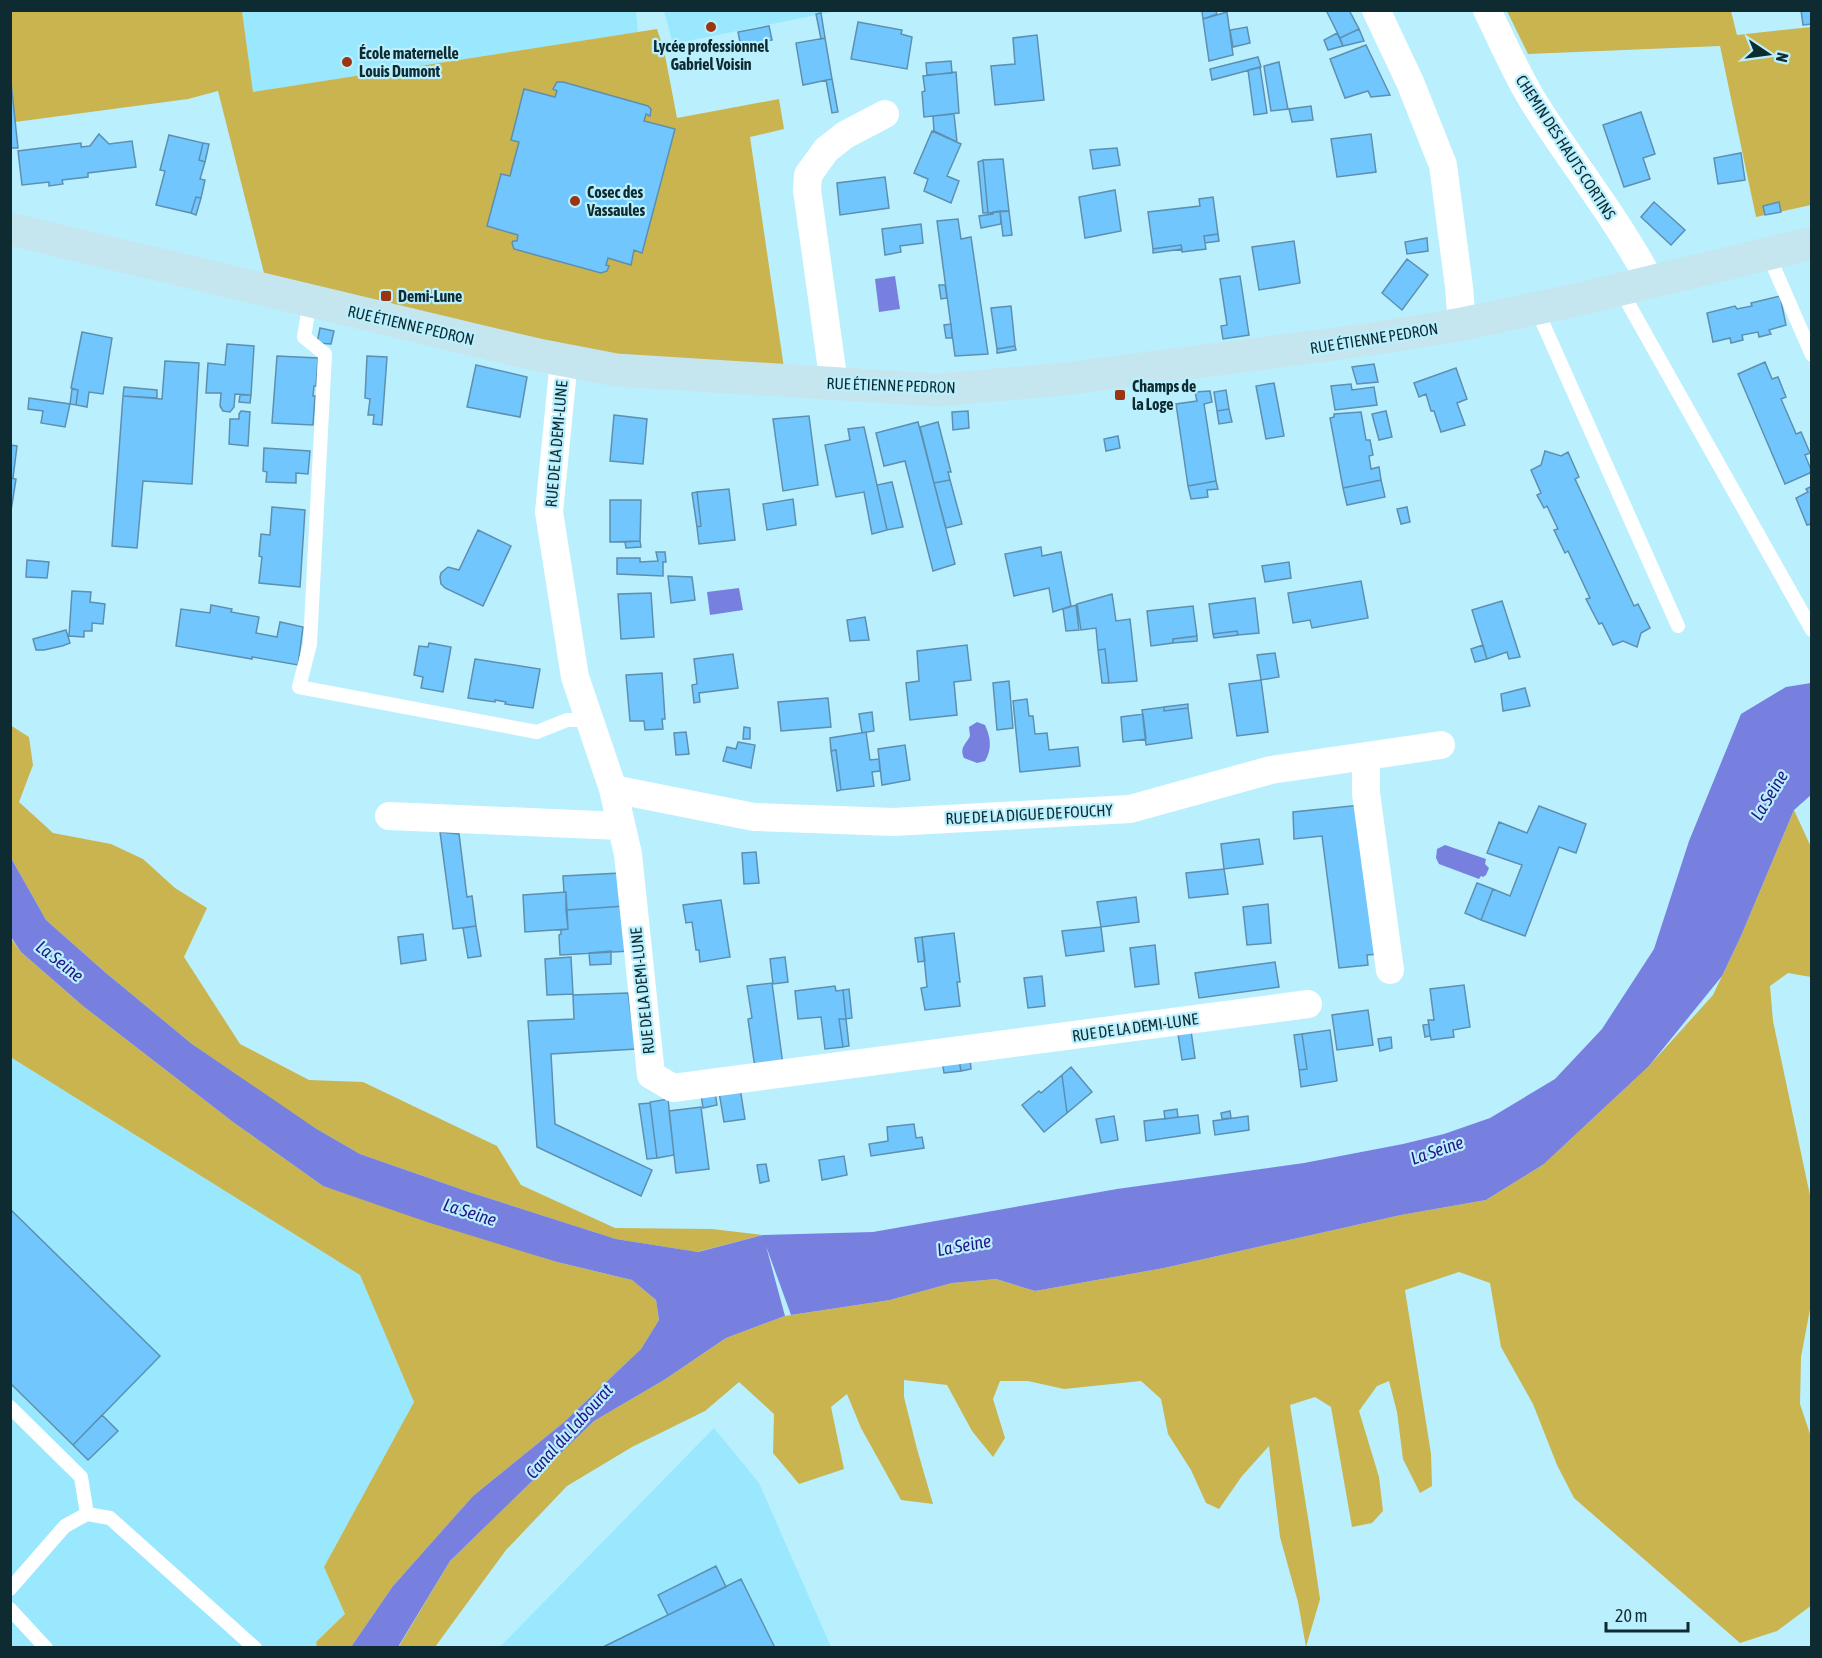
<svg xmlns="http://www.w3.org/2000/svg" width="1822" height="1658" font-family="'Asap Condensed',sans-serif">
  <rect width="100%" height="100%" fill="#baeffe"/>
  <!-- built -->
  <path fill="#99e8fe" d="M242 11H636L638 32 253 92Z
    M664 11V10L836 11 673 44Z
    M10 1055 12 1058 360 1275 414 1402 324 1567 345 1614 316 1642 317 1647H11Z
    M714 1428 759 1483 831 1647 499 1648Z"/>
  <!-- green -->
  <path fill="#c9b44f" d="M10 11H242L253 92 657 29 664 50 677 118 779 99 784 129 750 137 784 368 530 350 267 285 218 91 188 99 15 122 11 78Z
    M1507 11H1731L1737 35 1811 27V205L1756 217 1720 46 1528 54Z
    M10 725 29 737 33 765 19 802 53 833 111 844 143 859 175 888 207 908 184 957 240 1044 309 1080 363 1082 497 1146 521 1185 615 1228 712 1229 763 1235 697 1252 616 1239 469 1192 360 1154 308 1124 192 1044 106 973 46 920 11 858Z
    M1794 810 1811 847V977L1788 973 1770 986 1773 1021 1811 1200V1304L1801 1357 1800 1404 1811 1437 1812 1605 1777 1631 1740 1643 1574 1498 1557 1465 1533 1404 1501 1347 1490 1283 1459 1272 1405 1290 1431 1454 1432 1486 1420 1493 1403 1459 1397 1412 1389 1381 1377 1386 1359 1411 1379 1477 1383 1511 1372 1523 1352 1527 1331 1407 1315 1397 1290 1405 1309 1524 1320 1599 1306 1647 1298 1602 1280 1537 1269 1446 1242 1476 1219 1509 1206 1503 1191 1470 1168 1434 1161 1399 1141 1381 1064 1389 1028 1381H1000L993 1399 1005 1438 993 1457 972 1431 947 1385 904 1380V1397L917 1449 933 1504 901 1500 861 1428 847 1394 831 1407 844 1469 799 1484 773 1453 774 1414 739 1382 705 1411 632 1447 567 1486 506 1550 435 1647 398 1648 450 1561 594 1421 664 1380 726 1338 785 1316 890 1300 952 1283 996 1279 1035 1291 1164 1268 1401 1215 1486 1200 1544 1164 1649 1066 1713 995 1741 936Z
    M10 937 21 952 83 1006 233 1122 323 1186 557 1262 632 1280 656 1300 659 1320 641 1349 563 1423 473 1496 393 1586 351 1647H317L316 1642 345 1614 324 1567 414 1402 360 1275 12 1058 10 1055Z"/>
  <!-- water -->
  <path fill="#7780df" d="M895 276 900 309 879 312 875 279Z
    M739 588 743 610 710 615 707 592Z
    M1811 683V795L1794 810 1741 936 1722 976 1649 1066 1544 1164 1486 1200 1401 1215 1164 1268 1035 1291 996 1279 952 1283 890 1300 791 1315 766 1246 785 1316 726 1338 664 1380 594 1421 450 1561 398 1647H351L393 1586 473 1496 563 1423 641 1349 659 1320 656 1300 632 1280 557 1262 427 1222 323 1186 233 1122 83 1006 21 952 11 937V858L46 920 106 973 192 1044 315 1128 360 1154 469 1192 616 1239 698 1252 763 1235 873 1232 1117 1189 1304 1163 1403 1144 1444 1134 1490 1118 1555 1079 1602 1029 1654 949 1689 841 1741 714 1786 687Z
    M977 722 985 725C991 738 992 749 985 761L977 763 964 758C959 748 966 744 970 736L969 727Z
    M1445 845 1486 859 1485 864 1489 868 1486 875 1483 877 1481 876 1479 879 1439 864 1436 858 1437 849Z"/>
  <!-- building -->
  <path fill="#71c7fd" stroke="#5d8fb0" stroke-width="1.5" d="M1207 10H1215L1217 14 1203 19 1202 12Z
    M1326 10H1349L1359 29 1340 38Z
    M1801 10H1812V24L1803 25Z
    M1227 12 1233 55 1209 61 1203 19Z
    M821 13 825 38 821 39 816 14Z
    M858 22 902 30 901 34 912 37 907 69 851 59Z
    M769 26 772 40 741 47 738 32Z
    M1247 27 1250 43 1233 47 1230 30Z
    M1359 29 1364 41 1343 46 1340 38Z
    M1337 33 1343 46 1328 50 1324 40Z
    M1037 35 1044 100 995 105 991 66 1015 64 1013 38Z
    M825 38 832 79 803 85 796 43Z
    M1366 45 1390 95 1371 97 1368 91 1345 98 1330 59Z
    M1258 57 1261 67 1212 80 1210 69Z
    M951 61 952 73 927 75 926 63Z
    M1279 62 1288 109 1271 111 1264 66Z
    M1260 67 1267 113 1254 115 1248 70Z
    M956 72 959 113 924 117 922 92 925 91 923 76Z
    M10 73 18 148H10Z
    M832 79 838 112 832 113 826 80Z
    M557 82H563L648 106 651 109 650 116 646 114 644 121 675 129 642 253 634 250 631 265 608 258 606 265 609 266 607 271 601 273 514 249 512 243 513 241H517L518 235 487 226 501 174 510 176 512 168 519 142 511 140 524 89 555 97 557 91 553 89Z
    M1311 106 1313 120 1292 122 1289 109Z
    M1641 112 1655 154 1643 158 1650 179 1624 187 1603 125Z
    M954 114 957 142 934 131 933 116Z
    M932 131 961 144 947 176 959 181 951 203 924 191 928 179 914 173Z
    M99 134 109 144 132 141 136 167 88 173V177L62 180 63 184 49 186V182L22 185 18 151 81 143V147L90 146Z
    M1371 134 1376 172 1337 177 1331 139Z
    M169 135 203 143 199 160 205 162 200 179 205 180 201 198 196 197 191 213 156 205 165 171 160 170Z
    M203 143 209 144 205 162 199 160Z
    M1117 148 1120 165 1093 169 1090 150Z
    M1741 153 1745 180 1718 184 1714 158Z
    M1003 159 1009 211 988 213 983 160Z
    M983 160 988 213H983L978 162Z
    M885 177 889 208 840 215 837 183Z
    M1115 190 1121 231 1085 238 1079 197Z
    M196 197 201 198 196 215 191 213Z
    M1213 197 1218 234 1204 236 1206 249 1182 252 1181 245 1153 249 1148 212 1200 206 1199 199Z
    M1654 202 1685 230 1671 245 1641 217Z
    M1779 202 1781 212 1765 215 1763 206Z
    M1000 211 1001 224 981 228 979 216 993 214V212Z
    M1000 211H1009L1012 235 1003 236Z
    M958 219 961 239 971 237 988 354 955 356 937 221Z
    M921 224 923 243 900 246 901 252 885 255 882 229Z
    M1218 234 1219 241 1205 243 1204 236Z
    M1427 238 1428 251 1407 254 1405 242Z
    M1294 241 1300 283 1259 290 1252 247Z
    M1181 245 1182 249 1153 253V249Z
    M1407 259 1428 275 1402 310 1382 293Z
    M1240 276 1249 335 1223 339 1221 326 1227 325 1220 279Z
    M939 285H945L947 298 941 299Z
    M1780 296 1786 325 1769 330 1771 334 1759 337 1758 332 1742 335 1743 340 1731 343 1730 338 1713 342 1707 313 1735 306 1737 309 1752 306 1751 303Z
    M1011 306 1015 346 997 349 991 308Z
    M951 324 952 338H946L944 325Z
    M320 328 334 331 331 344 317 343Z
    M82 332 112 338 103 394 89 392 87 407 76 405 78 390 71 388Z
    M227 344 254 346 251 395 235 394 234 407 230 412 223 411 220 406 221 393H206L208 363 225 365Z
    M1015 346 1016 350 997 353V349Z
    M277 356 318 358 316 386H314L313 396H315L313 425 272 423Z
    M367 356 387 357 382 425 373 424 374 415H368L370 399 365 398Z
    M165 361 199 363 192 484 143 481 137 548 112 546 123 396 162 399Z
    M1765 362 1772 379 1778 377 1786 397 1781 399 1794 429 1796 434 1801 432 1810 453 1805 455 1812 472 1785 484 1738 374Z
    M1374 364 1378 382 1357 384 1352 367Z
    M476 365 527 377 520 417 467 407Z
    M1456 368 1467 399 1457 403 1465 425 1441 432 1434 411H1431L1426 394 1419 397 1414 383Z
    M1274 383 1284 436 1266 439 1256 386Z
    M1351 384 1352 390 1374 387 1377 405 1335 410 1331 386Z
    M124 387 157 390V398L123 396Z
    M72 389 78 390 76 405 70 404Z
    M1226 390 1229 409 1217 411 1214 392Z
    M1210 391 1212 402 1204 404 1216 481 1188 486 1176 404 1197 401 1195 392Z
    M240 395H251L250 403 239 402Z
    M29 398 70 404 65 427 41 423 43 411 28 409Z
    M1229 409 1232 422 1219 424 1217 411Z
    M241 411 250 412 248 446 229 444 230 419H239V414Z
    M968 411 969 428 953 430 952 412Z
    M1386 411 1392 437 1379 440 1372 414Z
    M1361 412 1366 440H1370L1373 455 1369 456 1371 469 1379 467 1381 480 1343 488 1330 418 1334 417V414Z
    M614 415 647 419 643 464 610 461Z
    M809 416 818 485 783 491 773 419Z
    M918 422 955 564 933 571 905 461 884 466 876 433Z
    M938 422 951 472H948L950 480 934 483 920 427Z
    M864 427 887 530 872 534 864 492 836 497 825 445 850 440 848 429Z
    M1118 436 1120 448 1106 451 1104 439Z
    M10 445 17 446 13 478H10Z
    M264 448 310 451 308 474 296 473V483L266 482 267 472 263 471Z
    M1545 451 1561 456 1568 452 1579 477 1575 479 1634 606 1638 604 1650 628 1641 633 1637 647 1623 641 1613 645 1602 623 1599 624 1586 599 1590 598 1568 551 1565 553 1554 530 1558 529 1547 506 1544 508 1537 495 1541 493 1531 470 1541 465Z
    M10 478 16 479 11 511H10Z
    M950 480 962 524 946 528 934 483Z
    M1381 480 1385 497 1347 505 1343 488Z
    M1216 481 1218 489 1207 490 1208 497 1191 499 1188 486Z
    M892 482 903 527 887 530 877 485Z
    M1812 486V525L1811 524 1807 525 1796 498 1808 492 1806 489Z
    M729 489 735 540 699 544 697 527 701 526 697 492Z
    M697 492 701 526 697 527 692 493Z
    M793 499 796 525 767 530 763 504Z
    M610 500H641L640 541 610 542Z
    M272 507 305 510 300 587 259 583 262 557 259 556 261 534 270 535Z
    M1407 507 1410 522 1401 524 1397 509Z
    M478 530 511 546 483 606 445 588 441 584 440 577 441 573 448 567 459 570Z
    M640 541 641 547 626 548 625 542Z
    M1041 547 1042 556 1061 552 1071 606 1053 612 1049 588 1014 596 1005 554Z
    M656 552H665L666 562H663V576L617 574V558H640V562L658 561Z
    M27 560 49 562 47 578 26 577Z
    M1289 562 1291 578 1265 582 1262 566Z
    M668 576 692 577 695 600 671 603Z
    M1361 581 1368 618 1312 628 1310 620 1293 623 1288 593Z
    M72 591 91 592 90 602 105 604 103 624 92 623V631H84V637L69 636Z
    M651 593 654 637 621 639 618 594Z
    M1112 594 1116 621 1130 619 1137 681 1109 683 1105 649 1098 650 1096 628 1081 630 1077 604Z
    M1255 598 1259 633 1238 635 1237 631 1213 634 1209 604Z
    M1502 601 1520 657 1509 659 1507 652 1487 659 1472 610Z
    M211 605 232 609 231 612 259 617 256 633 277 637 280 622 303 627 298 665 252 657V659L176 646 181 609 210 613Z
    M1076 605 1079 630 1066 631 1063 609Z
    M1193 606 1197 636 1173 639V643L1151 646 1147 611Z
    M865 617 869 640 850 641 847 620Z
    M66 630 70 643 62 646 44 650H36L33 639Z
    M1237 631 1238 635 1214 638 1213 634Z
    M1197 636V641L1173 643V639Z
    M429 643 451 647 443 692 421 688 423 677 414 675 419 646 428 647Z
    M967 645 971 680 954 682 957 715 910 720 906 683 919 681 917 651Z
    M1483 645 1487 659 1475 662 1471 649Z
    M1105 649 1109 683H1102L1098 650Z
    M1275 653 1279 677 1261 680 1257 655Z
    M733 654 738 688 699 693 700 702 694 703 692 685 697 684 694 659Z
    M475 659 540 669 533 708 505 704 506 702 495 700V702L468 698Z
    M662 673 665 719H662L663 729 645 730 644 721H630L626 675Z
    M1261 680 1268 732 1237 736 1229 684Z
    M1009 681 1013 728 997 730 993 683Z
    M1525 688 1530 706 1503 711 1501 694Z
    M828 698 831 727 781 731 778 702Z
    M1027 699 1029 716H1033L1035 734 1047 733 1049 750 1078 747 1080 766 1020 772 1013 701Z
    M1188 704V708L1164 711V707Z
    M1164 707V711L1188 708 1192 738 1146 745 1142 710Z
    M872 712 874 731 862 733 859 714Z
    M1143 714 1146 739 1123 742 1121 717Z
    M744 727 750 728V739H743Z
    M686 732 689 754 676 755 674 733Z
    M866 732 870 760 879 759 880 771 872 772 874 786 841 790 836 750 831 751 830 738Z
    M738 742 755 745 751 768 723 761 727 747 736 749Z
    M905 745 910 780 882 785 878 749Z
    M836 750 841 790 837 791 831 751Z
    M1361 805 1379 954 1367 955 1368 965 1339 968 1322 836 1294 839 1293 812Z
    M1539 806 1586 824 1576 853 1559 847 1525 936 1481 920 1493 889 1510 896 1522 865 1487 853 1499 822 1527 833Z
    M440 832 459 834 467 897 472 896 476 926 453 929Z
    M1259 839 1263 864 1224 869 1221 844Z
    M756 852 759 883 744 884 742 853Z
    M1224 869 1228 894 1189 898 1186 873Z
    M620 873 625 906 566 910V892H564L563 876Z
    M1477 883 1493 889 1481 920 1465 913Z
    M566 892 568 929 525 932 523 895Z
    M1136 897 1139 922 1101 927 1097 902Z
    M721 900 730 957 700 962 699 950H696L692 922 686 923 683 905Z
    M1268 904 1271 943 1247 945 1243 907Z
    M625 906 630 951 560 955 559 935 561 934V930L568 929 566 910Z
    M476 926 481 956 468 958 463 928Z
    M1101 927 1104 951 1066 956 1062 931Z
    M954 933 960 982H957L960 1006 925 1010 921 988 927 987 922 937Z
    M423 934 426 960 401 964 398 937Z
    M922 937 925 961 918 962 915 938Z
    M1155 945 1159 984 1135 987 1130 948Z
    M611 951V964L590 965 589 953Z
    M571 957 573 994 547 995 545 959Z
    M785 957 788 982 773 984 770 959Z
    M1275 962 1279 987 1199 998 1195 973Z
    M1042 976 1045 1006 1028 1008 1024 978Z
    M772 983 783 1065 755 1068 748 1019 752 1018 747 986Z
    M1464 985 1470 1027 1453 1030 1454 1037 1431 1040 1428 1020H1434L1430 989Z
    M835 986 836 991 843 990 846 1019H839L843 1047 825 1049 821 1017 798 1019 795 991Z
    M849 989 852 1018 846 1019 843 990Z
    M628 993 636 1049 551 1054 555 1124 652 1170 641 1196 537 1147 528 1021 574 1019 573 995Z
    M1368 1010 1373 1045 1337 1050 1332 1015Z
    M839 1019H846L849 1046 843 1047Z
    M1429 1024 1430 1036 1425 1037 1423 1025Z
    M1330 1030 1337 1081 1301 1087 1299 1070 1307 1069 1302 1034Z
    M1191 1031 1195 1058 1182 1060 1178 1034Z
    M1302 1034 1307 1069 1299 1070 1294 1035Z
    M1391 1037 1392 1048 1380 1051 1378 1039Z
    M970 1058 971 1069 961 1071 959 1059Z
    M959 1059 961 1071 944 1073 942 1061Z
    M1071 1067 1092 1092 1067 1113 1062 1075Z
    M1062 1075 1067 1113 1044 1132 1022 1105 1039 1091 1041 1093Z
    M740 1088 745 1119 724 1122 719 1092Z
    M715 1092 717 1105 703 1108 701 1094Z
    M668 1099 674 1155 657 1158 650 1102Z
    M650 1103 657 1158 647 1159 639 1104Z
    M701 1107 709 1169 676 1173 669 1111Z
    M1177 1109 1178 1117 1165 1119 1164 1111Z
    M1230 1111 1231 1118 1222 1119 1221 1113Z
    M1198 1115 1200 1133 1146 1141 1144 1121Z
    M1114 1116 1118 1140 1101 1143 1096 1119Z
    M1248 1116 1249 1130 1215 1135 1213 1121Z
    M914 1124 916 1138 922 1137 924 1148 871 1156 869 1144 888 1141 887 1127Z
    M844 1156 847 1175 822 1180 819 1160Z
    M766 1164 769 1181 760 1183 757 1165Z
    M10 1209 160 1356 73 1445 10 1383Z
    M102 1415 118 1431 88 1460 73 1445Z
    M716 1566 726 1587 668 1615 658 1595Z
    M741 1579 775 1648H601L668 1615Z"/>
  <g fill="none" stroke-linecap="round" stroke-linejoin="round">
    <!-- lane -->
    <path stroke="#fff" stroke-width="14" d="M1768 254 1812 355
      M1620 289 1812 630
      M310 301 304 337 325 354 310 644 299 687 537 732 567 720H590
      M1536 308 1678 626
      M10 1407 81 1477 87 1514
      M10 1589 65 1526 87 1514 110 1518 255 1648
      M10 1609 46 1648"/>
    <!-- street -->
    <path stroke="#fff" stroke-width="28" d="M1376 10 1410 82 1443 165 1459 287 1462 324
      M1487 10C1504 45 1519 80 1540 112 1577 169 1619 222 1650 281
      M564 360 549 512 575 677 613 789 628 854 651 1075 673 1088 1308 1004
      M834 384 807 190 808 175 826 150 845 135 885 114
      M1366 756V793L1390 970
      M613 789 754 817 893 822 1130 809 1271 770 1441 745
      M389 816 621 826"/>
    <!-- secondary -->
    <path stroke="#c5e6ee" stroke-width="33" d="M10 229 487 343 543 356 616 370 938 390 1064 379 1365 340 1462 324 1576 300 1812 243"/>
  </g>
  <!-- markers -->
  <g fill="#9b3411" stroke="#baeffe" stroke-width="2">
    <circle cx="711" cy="27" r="6"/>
    <circle cx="347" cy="62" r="6"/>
    <circle cx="575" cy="201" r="6"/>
    <rect x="380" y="290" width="12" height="12" rx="3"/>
    <rect x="1114" y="389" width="12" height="12" rx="3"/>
  </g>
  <g text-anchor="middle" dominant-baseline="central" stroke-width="4.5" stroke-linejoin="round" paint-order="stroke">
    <!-- poi labels -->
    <g font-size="16" font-weight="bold" fill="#0f2b32" stroke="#baeffe" text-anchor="start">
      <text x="711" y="46" text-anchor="middle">Lycée professionnel<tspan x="711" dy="18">Gabriel Voisin</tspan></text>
      <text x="359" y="53">École maternelle<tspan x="359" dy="18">Louis Dumont</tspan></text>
      <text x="587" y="192">Cosec des<tspan x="587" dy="18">Vassaules</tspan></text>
      <text x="398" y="296">Demi-Lune</text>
      <text x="1132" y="386">Champs de<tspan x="1132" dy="18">la Loge</tspan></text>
    </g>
    <!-- street labels -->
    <g font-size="16" fill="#0f2b32" stroke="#baeffe">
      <text transform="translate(1566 147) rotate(57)">CHEMIN DES HAUTS CORTINS</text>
      <text transform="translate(411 325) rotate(13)">RUE ÉTIENNE PEDRON</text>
      <text transform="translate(1374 338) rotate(-9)">RUE ÉTIENNE PEDRON</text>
      <text transform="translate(891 385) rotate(2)">RUE ÉTIENNE PEDRON</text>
      <text transform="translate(556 444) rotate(-85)">RUE DE LA DEMI-LUNE</text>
      <text transform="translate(1029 814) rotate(-3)">RUE DE LA DIGUE DE FOUCHY</text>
      <text transform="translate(642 991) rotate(-96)">RUE DE LA DEMI-LUNE</text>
      <text transform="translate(1135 1027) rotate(-8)">RUE DE LA DEMI-LUNE</text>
    </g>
    <!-- water labels -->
    <g font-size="18" font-style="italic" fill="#271485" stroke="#baeffe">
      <text transform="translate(1769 795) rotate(-59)">La Seine</text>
      <text transform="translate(60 961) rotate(38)">La Seine</text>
      <text transform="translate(1437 1150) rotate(-19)">La Seine</text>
      <text transform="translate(470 1212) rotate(18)">La Seine</text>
      <text transform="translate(964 1245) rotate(-10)">La Seine</text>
      <text transform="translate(569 1431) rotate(-48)">Canal du Labourat</text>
    </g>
  </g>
  <!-- border -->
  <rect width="1822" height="1658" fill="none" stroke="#0f2b32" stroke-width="24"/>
  <!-- north arrow -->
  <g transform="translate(1768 54) rotate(103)" stroke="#baeffe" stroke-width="4.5" paint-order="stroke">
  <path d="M0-4.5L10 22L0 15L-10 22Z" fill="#0f2b32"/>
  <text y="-9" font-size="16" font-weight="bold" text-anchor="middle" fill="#0f2b32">N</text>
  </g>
  <!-- scale -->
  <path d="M1606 1622v9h82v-9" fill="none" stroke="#0f2b32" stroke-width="3"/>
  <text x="1615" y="1622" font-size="18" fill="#0f2b32" stroke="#baeffe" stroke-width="4.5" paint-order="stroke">20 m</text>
</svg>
